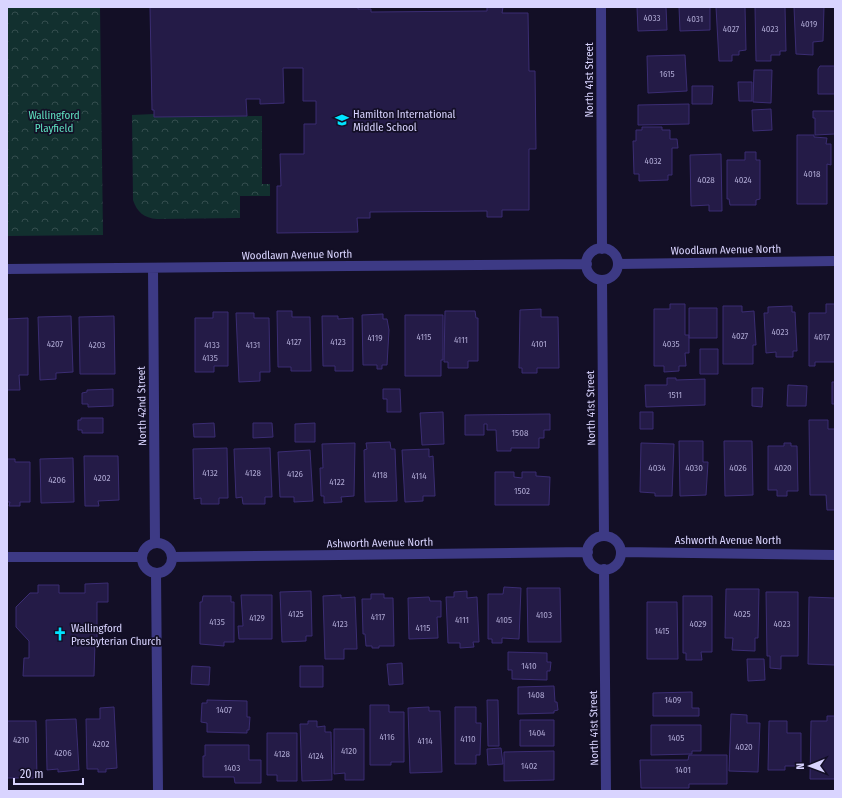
<svg xmlns="http://www.w3.org/2000/svg" width="842" height="798" font-family="'Fira Sans Condensed',sans-serif">
  <defs>
    <pattern id="forest-crowns" width="20" height="18" patternUnits="userSpaceOnUse"><rect width="20" height="18" fill="#12302f"/><path d="M2 6a3 3 0 1 1 6 0M12 15a3 3 0 1 1 6 0" fill="none" stroke="#344d4e"/></pattern>
  </defs>
  <rect width="100%" height="100%" fill="#130f26"/>
  <!-- forest -->
  <path fill="url(#forest-crowns)" d="M7 7H100L103 235 7 236Z
    M154 114V117L262 116V184H270V196H240V218L157 219C144 218 137 212 133 200L132 115Z"/>
  <!-- building -->
  <path fill="#241b47" stroke="#3b2d73" d="M150 7H358V9H371V12L487 11V7H503L502 13H528L529 71H535L536 149H529V210H502V217H487V211L370 212V218H357L358 232 277 233V186H281L280 154H304V124H316V101H303V68H283L284 103 260 104V99H246L247 116 154 117V110H152Z
    M637 7H666L667 30 638 31Z
    M679 7H710V30L680 31Z
    M716 7H745L746 50 739 51V55H732V61H719Z
    M755 7H785L786 51H780V55H771V61H756Z
    M794 7H824L823 41 813 42V55L796 54Z
    M685 55 687 91 648 93 647 56Z
    M820 66H835V94H818V69Z
    M754 70H772L771 103 753 102Z
    M738 82H752V101H739Z
    M692 86H713L712 104H692Z
    M689 104V124L638 125V105Z
    M771 109 772 130 753 131 752 110Z
    M813 111H835V134L815 135V118H813Z
    M642 127H662V130H670V139H677L678 148H672V175H668V180L639 181V174H634L633 141H636V130H642Z
    M797 135H814V137L827 138 826 144H831V165L827 164V204H797Z
    M745 152H756V160H760V199L756 200V205H730L729 199H727V160H745Z
    M721 154 722 211H709V205L691 206 690 155Z
    M670 304H685V335H689V353H685L686 366H679V371L664 372V366H654V309H670Z
    M826 304H835V362H815V366H809V313H826Z
    M723 306H742V312L754 311 756 345H753V364H723Z
    M792 306V312H795L797 351H793V357H776V352L766 353 764 313H768V307Z
    M689 308H717V338H689Z
    M541 309V317H558L559 368H537V373H522V368H519L520 310Z
    M277 311H292V317H310L311 371H291V367H278Z
    M445 311H475L476 318H478V361H468V368H448V362H444Z
    M213 312H228V366H214V372H195V318H213Z
    M236 313H254V318H269L270 372H260V381L239 382Z
    M383 314V319H387L389 330 387 365H382V369H377V365H363L362 315Z
    M405 315H443V360H441V376H405Z
    M71 316 73 372 56 373V379L40 380 38 317Z
    M114 316 115 374H80L79 317Z
    M322 316H338V319L353 318V371H335V366H323Z
    M28 318V375H19L20 390H7V319Z
    M700 349H718V374H700Z
    M667 378H676V380L705 379V405L646 407 645 385H667Z
    M832 382H835V404H832Z
    M788 385 807 386 806 406H787Z
    M752 388H763L762 407 752 406Z
    M113 389V406L88 407V404H82V393L87 392V390Z
    M383 389H400L401 412H387V399H383Z
    M443 412 444 444 422 445 420 413Z
    M640 412H653V429H640Z
    M550 414V430H544V438H539V448H511V451H497L496 430H487V424H484V435H465V415Z
    M81 418H103V433H82V430H78V420H81Z
    M809 420H828V429H835V510H827L826 495H810Z
    M214 423 215 437H194L193 424Z
    M253 423H272L273 437 253 438Z
    M315 423V442H295V424Z
    M679 441H703V462H708L706 495 680 496Z
    M724 441H752L753 495 725 496Z
    M390 442 391 449H395L397 501 365 502 364 450 367 449 366 443Z
    M355 443 354 496 341 497 342 502 324 503V496H321L320 468H323L322 444Z
    M641 443 674 444 672 496H655V493L640 492Z
    M784 443H791V446H797L798 491H787V496H777V490H768V446H784Z
    M227 448 228 498H219V504H201V498L194 499 193 449Z
    M270 448 272 497H265V504H243L242 497 236 498 234 449Z
    M429 449V457L433 456 435 496H423V501L405 502 402 450Z
    M310 450 313 501 294 502V497H280L278 452Z
    M84 456H118L119 500 98 501 99 506H85Z
    M73 458 74 502 41 503 40 459Z
    M7 459H15V462H30V502H20V506H9L10 502H7Z
    M495 472H514V477L522 478V472H536V476L550 477 549 505H495Z
    M108 583V602H97V643L95 642 94 676H23L24 658H29V641L16 627V607L30 593H38V585H59V593H85V584Z
    M504 587 521 588 519 639 502 638V643H492V639H488V594H503Z
    M527 588H560L561 642H528Z
    M726 589H759L758 638H755V651L732 650 733 638H725Z
    M311 591 312 636H306V641L282 642 280 592Z
    M467 591V598L477 597 479 642H473L474 647 460 648V643H448L446 597H454V592Z
    M766 592H798V656H781V669L770 668V656H767Z
    M371 594H384V598H393L394 646H379V648H372V646H366L365 634H363L362 599H371Z
    M241 595H272V639H239L238 626H243Z
    M341 595V598L355 597 357 649H344V659H325L323 596Z
    M203 596H231V602H234V642H224V646L200 644V602H202Z
    M683 596H712V652H701L702 660H686V653H683Z
    M429 597 430 601H441V617H437L438 638 409 639 408 598Z
    M809 597 835 598V665L808 664Z
    M647 602H677L678 659H647Z
    M508 652 547 653V662H551L550 671H547V680L512 679V670H508Z
    M747 659H764L765 680 748 681Z
    M402 663 403 684 389 685 387 664Z
    M192 666 210 667 209 685 191 684Z
    M300 666H323V687H300Z
    M554 686 555 702H557L558 710 554 711V713L518 714V687Z
    M692 692V708H699V716H653V693Z
    M207 700 247 701V717H250L249 730H247V733L207 732V723L201 722 202 703H207Z
    M487 700H498L499 746H488Z
    M370 705H389V712H404V762H391V765H370Z
    M114 707 117 768 106 769V772H98V769H87L86 719H100V708Z
    M429 707V711H440L442 772 410 773 408 708Z
    M455 707H476V723H481L480 755H476V764H455Z
    M731 714 747 715V723H760L758 772 729 771Z
    M827 716H835V779H810L811 721H827Z
    M76 719 79 770 58 772V769L47 770 46 720Z
    M520 720H554V746H520Z
    M7 721H36L37 778H7Z
    M308 721H317V727L325 726V732H331L332 780 302 781 300 724H308Z
    M769 721H787V733H801V766H785V770H768Z
    M651 725H701V751H692V754L651 755Z
    M334 729H364V780H345V773L334 774Z
    M267 733H297V781H277V775H267Z
    M205 745H249V760H261V783H235L234 777H203V756H205Z
    M501 748 503 764 488 765 487 749Z
    M554 751V780L504 781V752Z
    M689 755H727V784H689V788H641L640 760H688Z"/>
  <g fill="none" stroke-linecap="round" stroke-linejoin="round">
    <!-- street -->
    <path stroke="#3d3a85" stroke-width="10" d="M601 7 602 249
      M586 264a16 16 0 1 1 32 0a16 16 0 1 1-32 0Z
      M618 264 835 261
      M7 269 587 264
      M153 269 155 543
      M602 280 604 536
      M587 553a17 17 0 1 1 34 0a17 17 0 1 1-34 0Z
      M142 558a15 15 0 1 1 30 0a15 15 0 1 1-30 0Z
      M621 552 835 555
      M7 557H141
      M172 557 588 552
      M604 569 606 791
      M156 573 158 791"/>
  </g>
  <!-- icons -->
  <defs>
    <g id="school-bare" transform="scale(1.08)"><path d="M0-5L7-2L0 1L-7-2ZM-4 1L0 2.5L4 1V4Q0 6-4 4Z" fill="#00e5ff" stroke="#130f26" stroke-width="2.5" paint-order="stroke"/></g>
    <g id="church-bare" transform="scale(1.08)"><path d="M-1.2-6h2.4v3.5h3.3v2.4h-3.3V6h-2.4V-.1h-3.3v-2.4h3.3Z" fill="#00e5ff" stroke="#130f26" stroke-width="2.5" paint-order="stroke"/></g>
  </defs>
  <g fill-rule="evenodd">
    <use href="#school-bare" x="342" y="120"/>
    <use href="#church-bare" x="60" y="634"/>
  </g>
  <g text-anchor="middle" dominant-baseline="central" stroke-width="3.5" stroke-linejoin="round" paint-order="stroke">
    <!-- number labels -->
    <g font-size="9" fill="#aca6d1">
      <text x="652" y="18">4033</text>
      <text x="695" y="19">4031</text>
      <text x="809" y="24">4019</text>
      <text x="731" y="29">4027</text>
      <text x="770" y="29">4023</text>
      <text x="667" y="74">1615</text>
      <text x="653" y="161">4032</text>
      <text x="812" y="174">4018</text>
      <text x="706" y="180">4028</text>
      <text x="743" y="180">4024</text>
      <text x="780" y="332">4023</text>
      <text x="740" y="336">4027</text>
      <text x="424" y="337">4115</text>
      <text x="822" y="337">4017</text>
      <text x="375" y="338">4119</text>
      <text x="461" y="340">4111</text>
      <text x="294" y="342">4127</text>
      <text x="338" y="342">4123</text>
      <text x="55" y="344">4207</text>
      <text x="539" y="344">4101</text>
      <text x="671" y="344">4035</text>
      <text x="97" y="345">4203</text>
      <text x="212" y="345">4133</text>
      <text x="253" y="345">4131</text>
      <text x="210" y="358">4135</text>
      <text x="675" y="395">1511</text>
      <text x="520" y="433">1508</text>
      <text x="657" y="468">4034</text>
      <text x="694" y="468">4030</text>
      <text x="738" y="468">4026</text>
      <text x="783" y="468">4020</text>
      <text x="210" y="473">4132</text>
      <text x="253" y="473">4128</text>
      <text x="295" y="474">4126</text>
      <text x="380" y="475">4118</text>
      <text x="419" y="476">4114</text>
      <text x="102" y="478">4202</text>
      <text x="57" y="480">4206</text>
      <text x="337" y="482">4122</text>
      <text x="522" y="491">1502</text>
      <text x="296" y="614">4125</text>
      <text x="742" y="614">4025</text>
      <text x="544" y="615">4103</text>
      <text x="378" y="617">4117</text>
      <text x="257" y="618">4129</text>
      <text x="462" y="620">4111</text>
      <text x="504" y="620">4105</text>
      <text x="217" y="622">4135</text>
      <text x="340" y="624">4123</text>
      <text x="698" y="624">4029</text>
      <text x="782" y="624">4023</text>
      <text x="423" y="628">4115</text>
      <text x="662" y="631">1415</text>
      <text x="529" y="666">1410</text>
      <text x="536" y="695">1408</text>
      <text x="673" y="700">1409</text>
      <text x="224" y="710">1407</text>
      <text x="537" y="733">1404</text>
      <text x="387" y="737">4116</text>
      <text x="676" y="738">1405</text>
      <text x="468" y="739">4110</text>
      <text x="21" y="740">4210</text>
      <text x="425" y="741">4114</text>
      <text x="101" y="744">4202</text>
      <text x="744" y="747">4020</text>
      <text x="349" y="751">4120</text>
      <text x="63" y="753">4206</text>
      <text x="282" y="754">4128</text>
      <text x="316" y="756">4124</text>
      <text x="529" y="766">1402</text>
      <text x="232" y="768">1403</text>
      <text x="683" y="770">1401</text>
    </g>
    <!-- street labels -->
    <g font-size="11" fill="#d9d4ff" stroke="#130f26">
      <text transform="translate(589 80) rotate(-90)">North 41st Street</text>
      <text transform="translate(726 250) rotate(-1)">Woodlawn Avenue North</text>
      <text transform="translate(297 255) rotate(-1)">Woodlawn Avenue North</text>
      <text transform="translate(142 406) rotate(-91)">North 42nd Street</text>
      <text transform="translate(591 408) rotate(-91)">North 41st Street</text>
      <text x="728" y="540">Ashworth Avenue North</text>
      <text transform="translate(380 543) rotate(-1)">Ashworth Avenue North</text>
      <text transform="translate(594 728) rotate(-91)">North 41st Street</text>
    </g>
    <!-- poi labels -->
    <g font-size="11" fill="#d9d4ff" stroke="#130f26" text-anchor="start">
      <text x="353" y="114">Hamilton International<tspan x="353" dy="13">Middle School</tspan></text>
      <text x="71" y="628">Wallingford<tspan x="71" dy="13">Presbyterian Church</tspan></text>
    </g>
    <!-- park labels -->
    <g font-size="11" fill="#5fe0c0" stroke="#130f26">
      <text x="54" y="115">Wallingford<tspan x="54" dy="13">Playfield</tspan></text>
    </g>
  </g>
  <!-- border -->
  <rect width="842" height="798" fill="none" stroke="#d9d4ff" stroke-width="16"/>
  <!-- north arrow -->
  <g transform="translate(810 766) rotate(269)" stroke="#130f26" stroke-width="3" paint-order="stroke">
  <path d="M0-3L7 15L0 10L-7 15Z" fill="#d9d4ff"/>
  <text y="-6" font-size="11" font-weight="bold" text-anchor="middle" fill="#d9d4ff">N</text>
  </g>
  <!-- scale -->
  <path d="M14 778v6h69v-6" fill="none" stroke="#d9d4ff" stroke-width="2"/>
  <text x="20" y="778" font-size="12" fill="#d9d4ff" stroke="#130f26" stroke-width="3" paint-order="stroke">20 m</text>
</svg>
